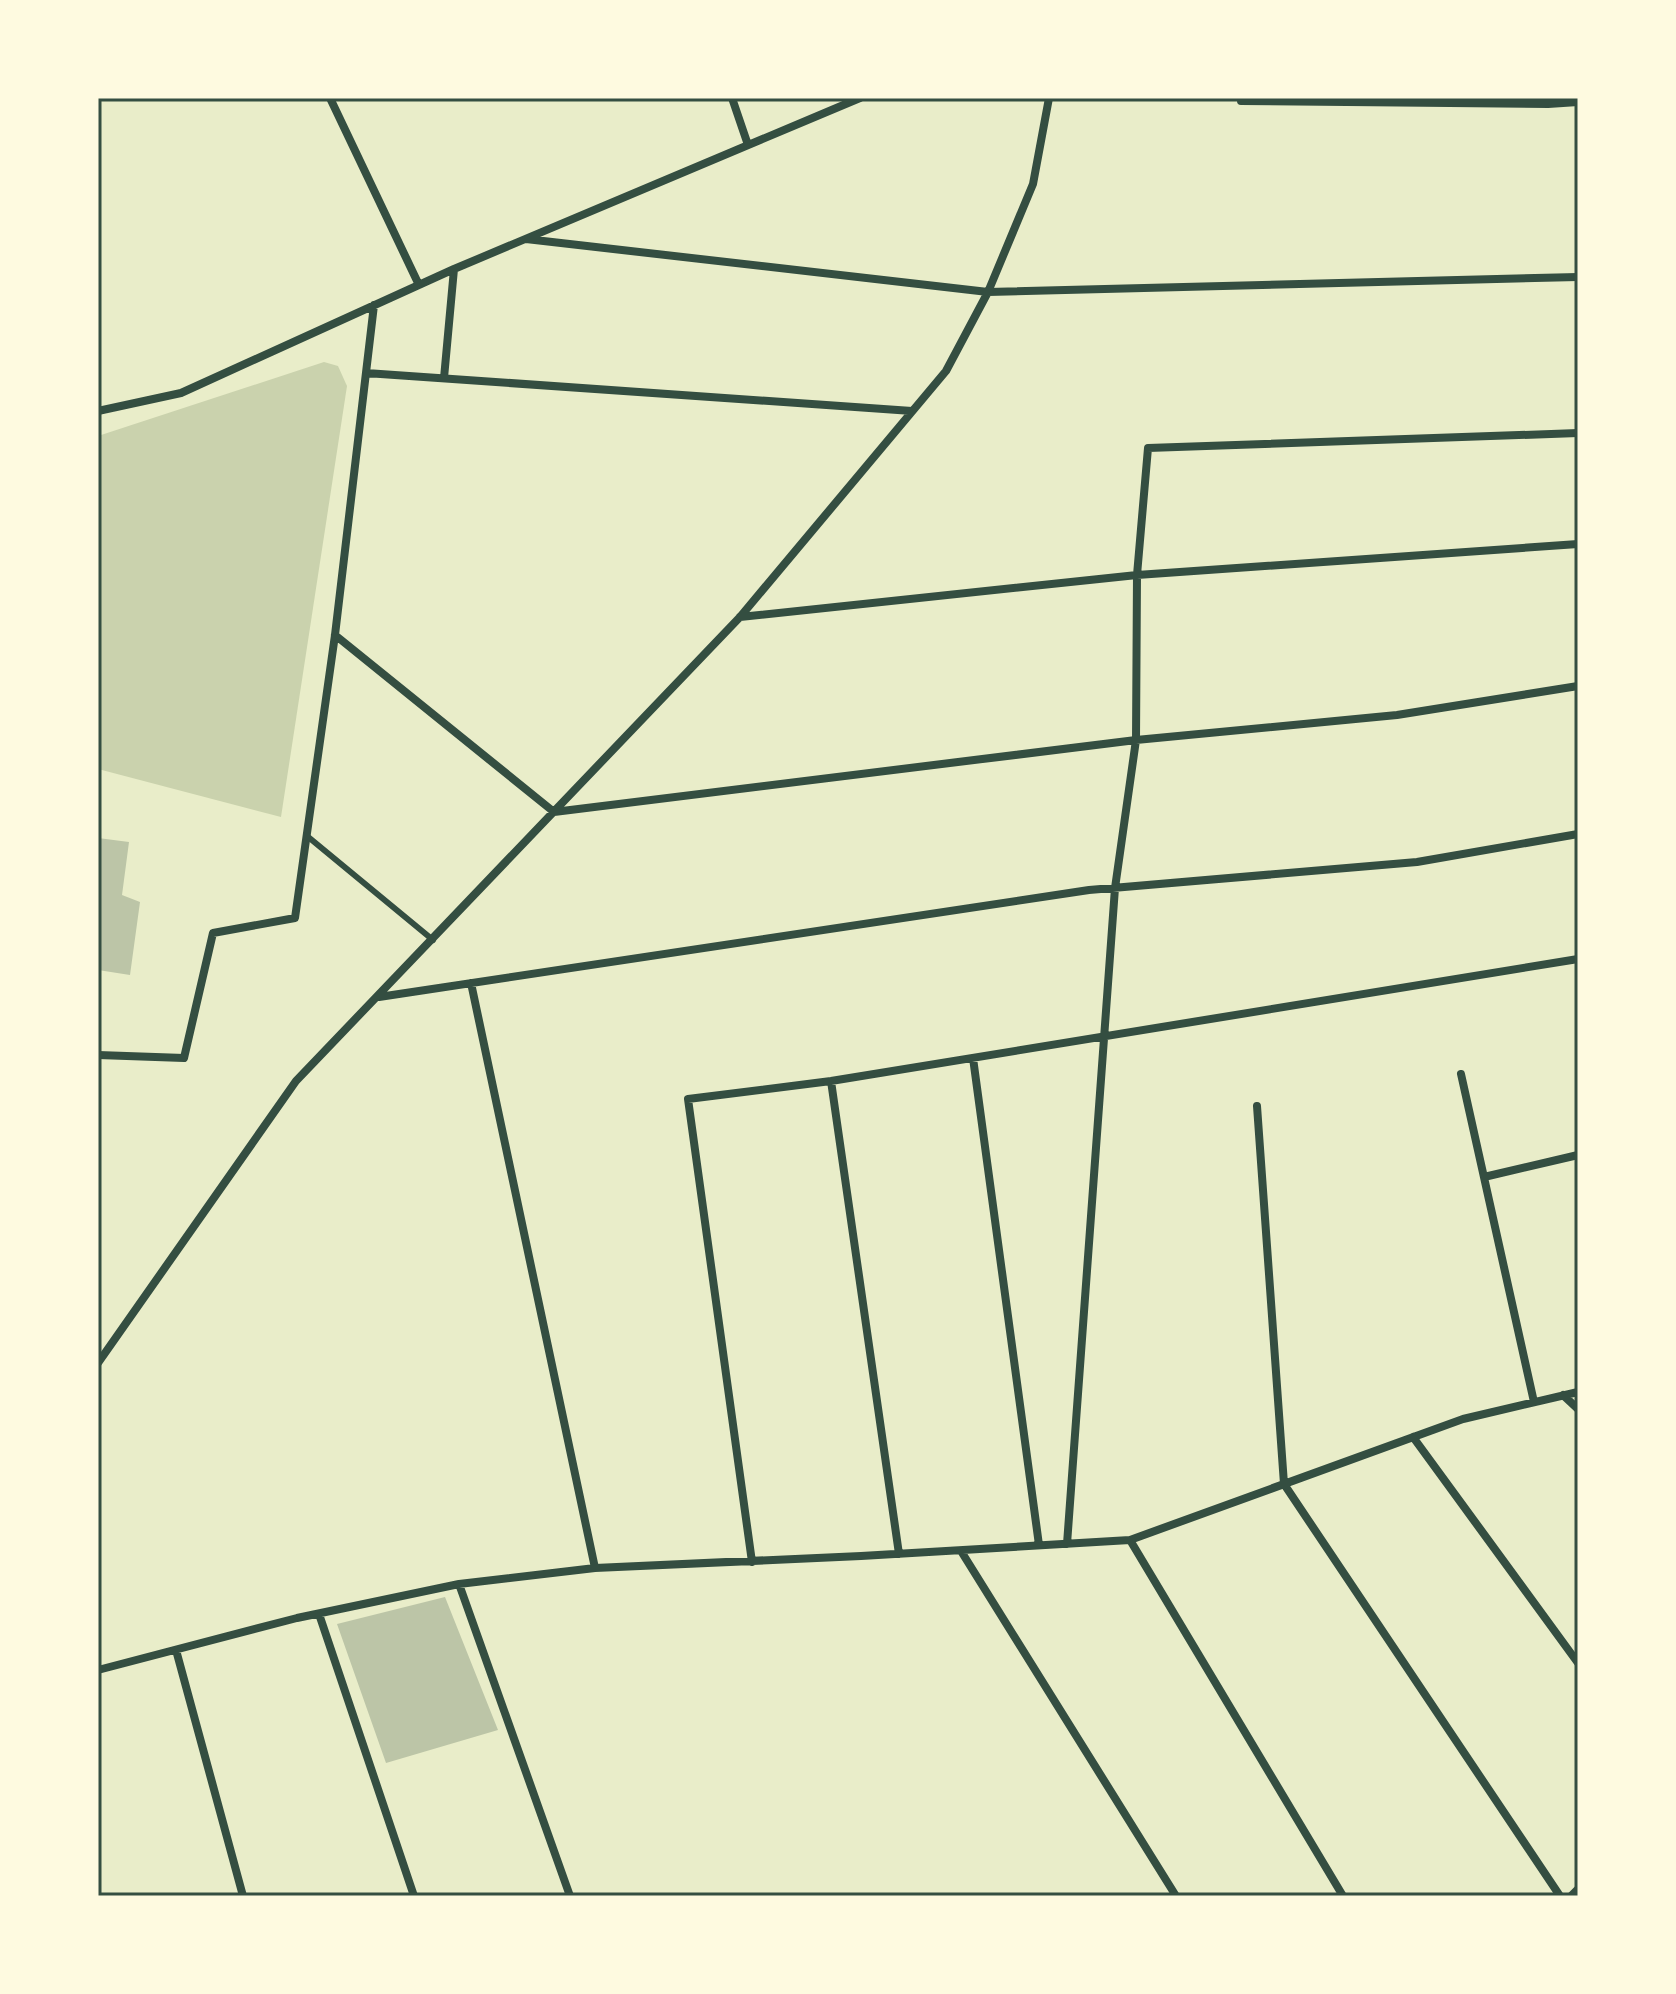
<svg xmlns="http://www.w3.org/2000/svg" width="1676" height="1994" font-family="Cabin,sans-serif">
  <rect width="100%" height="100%" fill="#e9edc9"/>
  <!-- green -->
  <path fill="#cad2ad" d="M324 362 338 366 347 386 281 817 98 769V436Z"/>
  <!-- building -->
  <path fill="#bcc5a7" d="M98 838 129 842 122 895 140 902 130 975 98 970Z
    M445 1597 498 1730 386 1763 337 1624Z"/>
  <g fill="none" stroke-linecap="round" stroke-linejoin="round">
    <!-- service -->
    <path stroke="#344e41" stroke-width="6" d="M307 836 433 940"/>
    <!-- minor -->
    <path stroke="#344e41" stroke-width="8" d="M330 98 419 285
      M732 98 748 145
      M1241 98V101L1548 104 1578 102
      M526 239 988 292 1578 277
      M366 373 912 411
      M444 378 454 269
      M98 411 181 393 454 269 860 98
      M740 617 1137 575 1578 544
      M335 635 554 812 1136 740 1397 715 1578 686
      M471 983 595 1568
      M379 997 1089 890 1417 862 1578 834
      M98 1055 184 1058 213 933 295 918 335 635 374 305
      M973 1058 1039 1545
      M1461 1074 1534 1402
      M831 1081 899 1554
      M1257 1106 1284 1484 1560 1896
      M1484 1177 1578 1155
      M98 1363 296 1081 740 617 946 371 988 292 1033 184 1049 98
      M1563 1395 1578 1409
      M1413 1437 1578 1663
      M1130 1540 1343 1896
      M1067 1544 1115 888 1136 740 1137 575 1148 448 1578 433
      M961 1551 1176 1896
      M752 1562 688 1099 831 1081 1578 959
      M459 1584 570 1896
      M319 1614 414 1896
      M176 1650 243 1896
      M98 1670 297 1618 459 1584 595 1568 861 1556 1130 1540 1463 1419 1578 1392
      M1571 1896 1578 1889"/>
  </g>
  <!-- border -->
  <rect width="1676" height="1994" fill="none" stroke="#fefae0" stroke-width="200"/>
  <rect x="100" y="100" width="1476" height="1794" fill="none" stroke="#344e41" stroke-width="3"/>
</svg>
